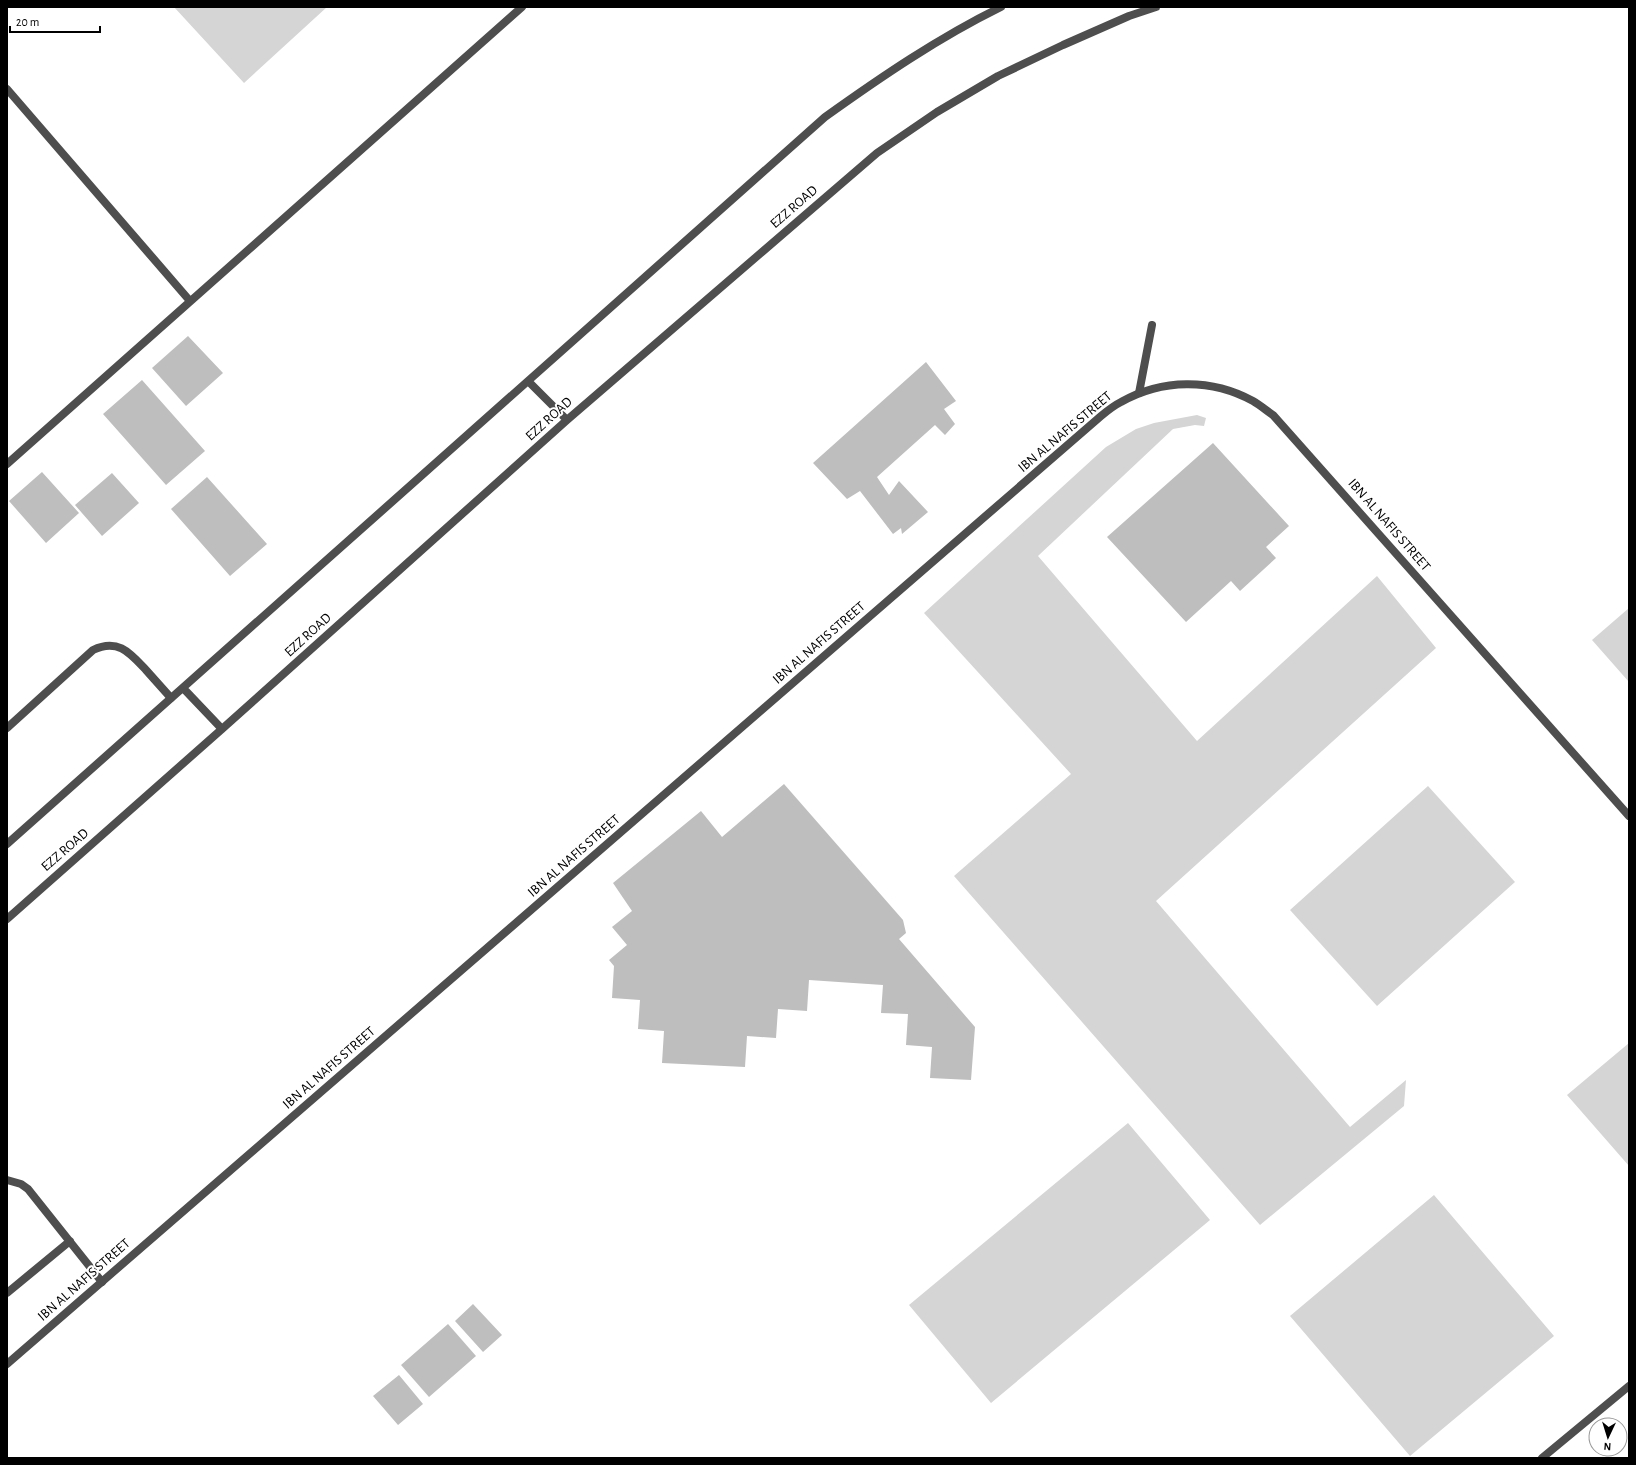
<svg xmlns="http://www.w3.org/2000/svg" width="1636" height="1465" font-family="'Alegreya Sans',sans-serif">
  <rect width="100%" height="100%" fill="#fff"/>
  <!-- green -->
  <path fill="#d5d5d5" d="M174 7H327L244 83Z
    M1197 415 1206 418 1204 426 1195 425 1173 429 1038 556 1197 741 1377 576 1436 648 1156 901 1350 1127 1406 1080 1404 1106 1260 1225 954 876 1071 774 924 613 1106 447 1136 429 1154 423Z
    M1629 608V682L1592 640Z
    M1428 786 1515 882 1377 1006 1290 910Z
    M1629 1043V1166L1567 1095Z
    M1128 1123 1210 1220 991 1403 909 1305Z
    M1434 1195 1554 1336 1410 1456 1290 1316Z"/>
  <!-- building -->
  <path fill="#bebebe" d="M188 336 223 373 186 406 152 368Z
    M926 362 956 401 944 409 955 424 945 435 935 425 877 477 889 495 899 481 928 512 902 534 901 528 893 534 860 491 847 499 813 463Z
    M142 380 205 451 166 485 103 414Z
    M1213 443 1289 526 1266 547 1276 558 1240 591 1231 581 1186 622 1107 537Z
    M42 472 79 513 46 543 9 501Z
    M112 473 139 503 102 536 75 505Z
    M207 477 267 544 230 576 171 509Z
    M784 784 903 920 906 933 899 939 975 1027 971 1080 930 1078 932 1047 906 1045 908 1014 881 1013 883 985 809 980 807 1011 778 1009 776 1038 747 1036 745 1067 662 1063 664 1031 638 1029 640 1000 612 998 614 966 609 960 627 945 612 927 632 911 613 883 701 811 722 837Z
    M473 1304 502 1335 483 1352 455 1321Z
    M448 1324 476 1356 429 1397 401 1365Z
    M399 1375 423 1404 398 1425 373 1396Z"/>
  <g fill="none" stroke-linecap="round" stroke-linejoin="round">
    <!-- service -->
    <path stroke="#4e4e4e" stroke-width="8" d="M1139 393 1152 325
      M7 728 93 650C118 638 130 653 146 670 154 679 163 689 171 698
      M7 1180 21 1184 28 1189 102 1282
      M7 1293 70 1241"/>
    <!-- minor -->
    <path stroke="#4e4e4e" stroke-width="8" d="M7 89 190 301
      M7 464 522 7
      M7 1364 1101 416C1107 411 1113 406 1121 402 1162 379 1211 378 1253 401 1260 405 1267 411 1273 415L1629 816
      M1542 1458 1629 1386"/>
    <!-- tertiary -->
    <path stroke="#4e4e4e" stroke-width="8" d="M528 381 567 420
      M183 688 222 729
      M7 844 825 117C881 77 938 38 1001 7
      M7 919 222 729 567 420 877 153 937 112 998 76 1063 45 1129 16 1156 7"/>
  </g>
  <g text-anchor="middle" dominant-baseline="central" stroke-width="4" stroke-linejoin="round" paint-order="stroke">
    <!-- street labels -->
    <g font-size="14" fill="#000" stroke="#fff">
      <text transform="translate(794 207) rotate(-41)">EZZ ROAD</text>
      <text transform="translate(549 419) rotate(-42)">EZZ ROAD</text>
      <text transform="translate(1065 432) rotate(-40)">IBN AL NAFIS STREET</text>
      <text transform="translate(1389 525) rotate(49)">IBN AL NAFIS STREET</text>
      <text transform="translate(308 635) rotate(-42)">EZZ ROAD</text>
      <text transform="translate(819 643) rotate(-41)">IBN AL NAFIS STREET</text>
      <text transform="translate(65 850) rotate(-41)">EZZ ROAD</text>
      <text transform="translate(574 856) rotate(-41)">IBN AL NAFIS STREET</text>
      <text transform="translate(329 1068) rotate(-41)">IBN AL NAFIS STREET</text>
      <text transform="translate(84 1280) rotate(-41)">IBN AL NAFIS STREET</text>
    </g>
  </g>
  <!-- border -->
  <rect width="1636" height="1465" fill="none" stroke="#000000" stroke-width="16"/>
  <!-- north arrow -->
  <g transform="translate(1608 1437) rotate(184)"><circle r="19" fill="#ffffff" stroke="#999999"/>
  <path d="M0-3L7 15L0 10L-7 15Z" fill="#000000"/>
  <text y="-6" font-size="11" font-weight="bold" text-anchor="middle" fill="#000000">N</text>
  </g>
  <!-- scale -->
  <path d="M10 26v6h90v-6" fill="none" stroke="#000000" stroke-width="2"/>
  <text x="16" y="26" font-size="12" fill="#000000" stroke="#ffffff" stroke-width="3" paint-order="stroke">20 m</text>
</svg>
